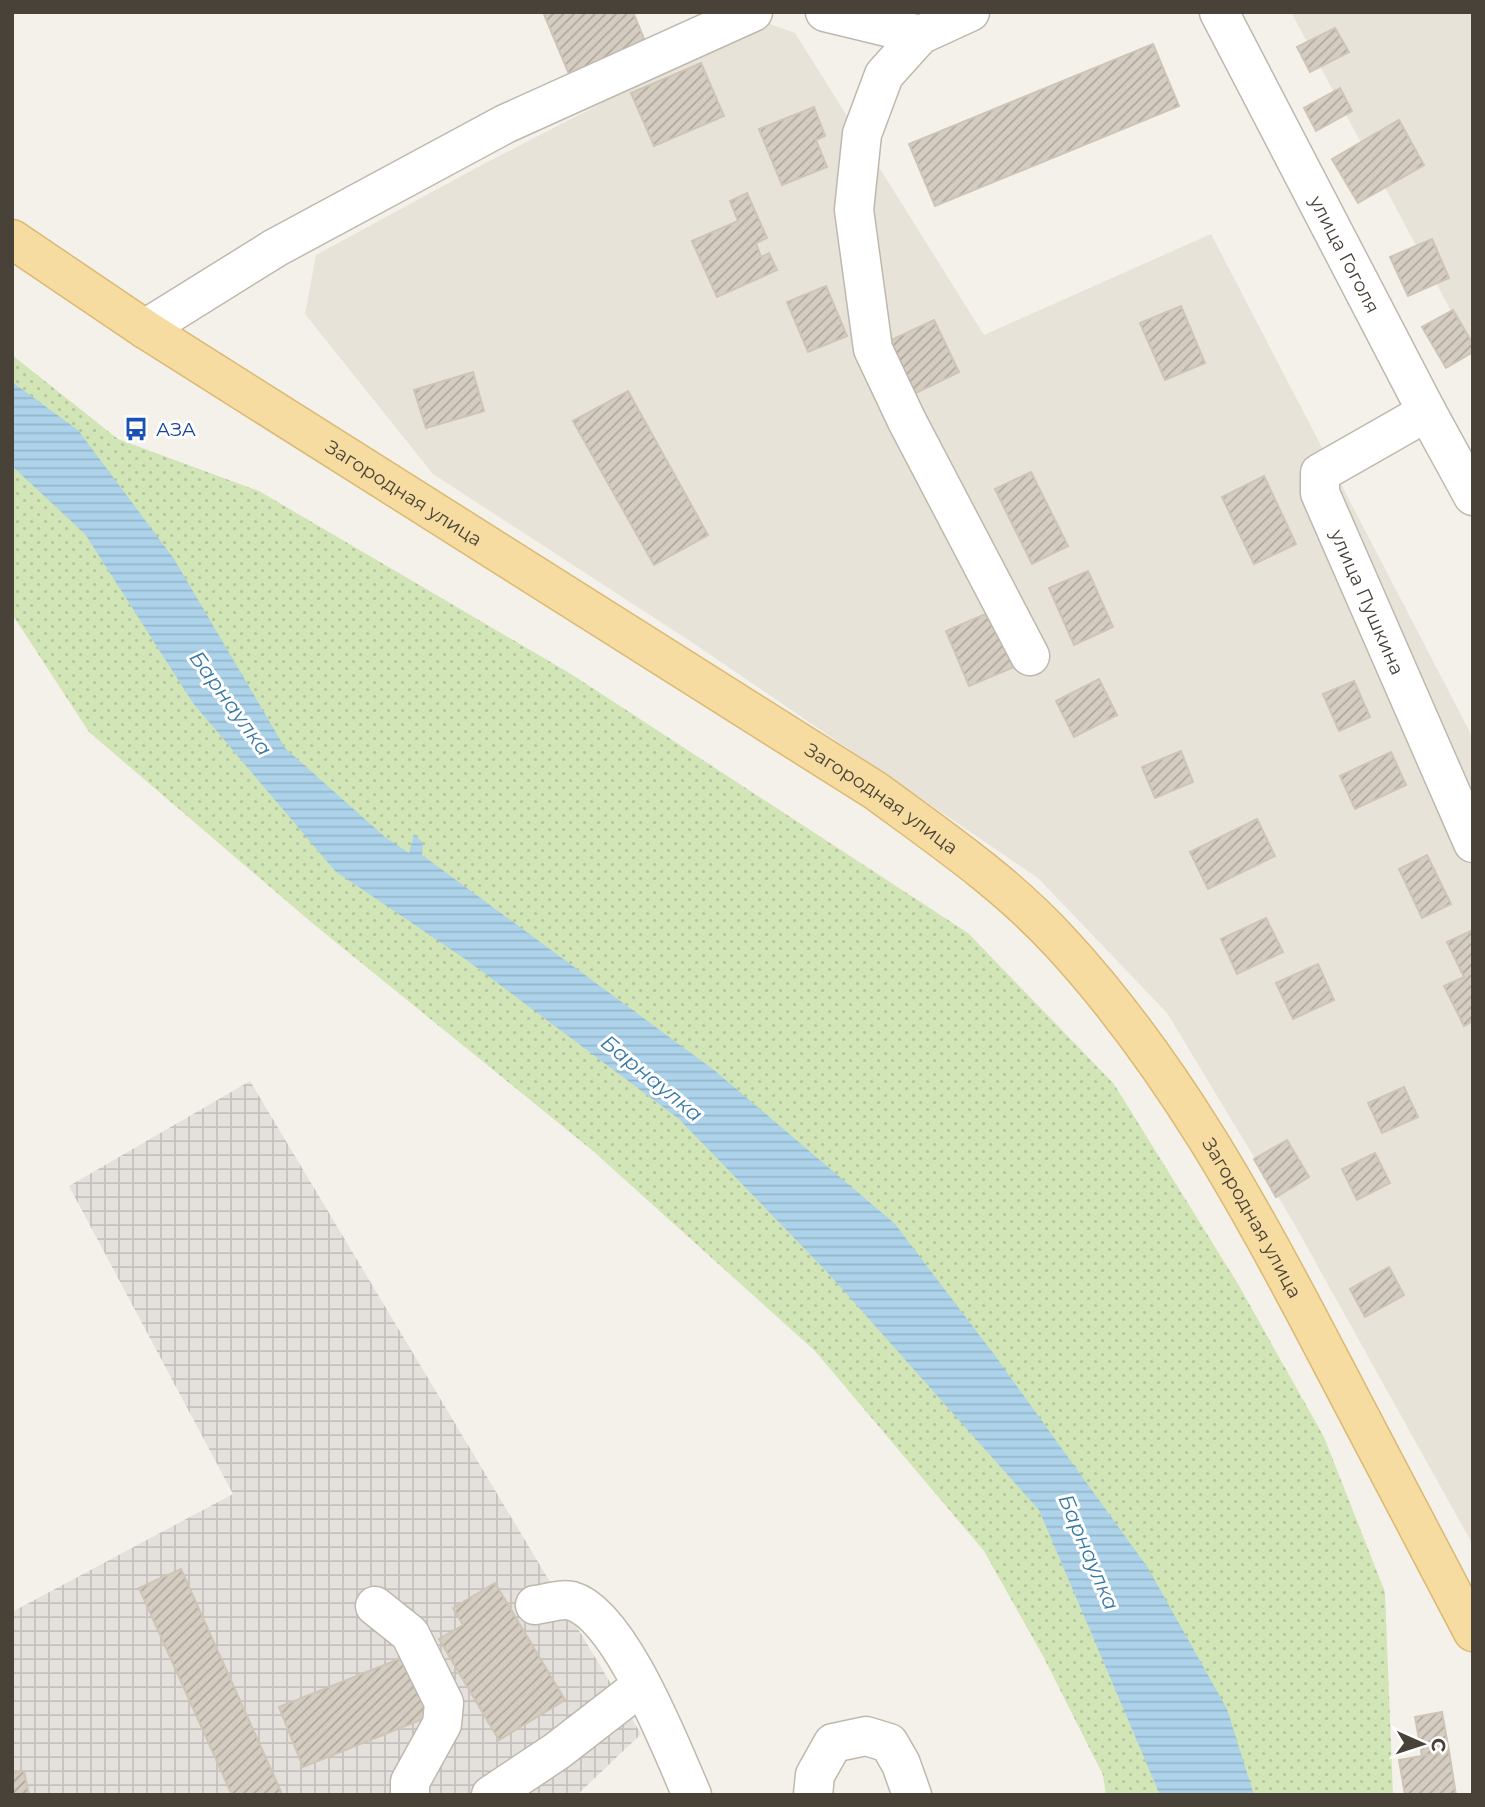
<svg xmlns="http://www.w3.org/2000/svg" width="1485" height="1807" font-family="Montserrat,sans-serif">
  <defs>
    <pattern id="industrial-grid" width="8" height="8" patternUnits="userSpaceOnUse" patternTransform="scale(1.75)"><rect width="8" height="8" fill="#e4e0dc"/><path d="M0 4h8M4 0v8" fill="none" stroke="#c5c1be"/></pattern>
    <pattern id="grass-dots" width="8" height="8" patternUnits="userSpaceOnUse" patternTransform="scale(1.75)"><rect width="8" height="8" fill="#d1e5b7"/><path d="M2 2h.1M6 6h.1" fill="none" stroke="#b5c69e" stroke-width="1.8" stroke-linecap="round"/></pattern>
    <pattern id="water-rules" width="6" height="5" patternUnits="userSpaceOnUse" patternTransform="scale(1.75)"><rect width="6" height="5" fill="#add3eb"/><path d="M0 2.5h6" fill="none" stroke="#96b6ca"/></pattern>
    <pattern id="building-hatch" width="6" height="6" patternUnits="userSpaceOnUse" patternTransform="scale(1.75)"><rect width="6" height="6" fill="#d5cdc1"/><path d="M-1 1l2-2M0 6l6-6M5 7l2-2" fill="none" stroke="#afa89e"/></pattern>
  </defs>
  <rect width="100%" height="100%" fill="#f4f1eb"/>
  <!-- residential -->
  <path fill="#e7e3d9" d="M1291 12H1473V352Z
    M761 21 795 33 984 335 1211 234 1473 738V1545L1292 1220 1167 1013 1038 878 693 643 433 474 305 314 316 255 478 167Z"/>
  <!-- industrial -->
  <path fill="url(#industrial-grid)" d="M250 1081 641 1734 577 1795H12V1612L233 1494 69 1186Z"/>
  <!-- grass -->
  <path fill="url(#grass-dots)" d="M12 355 118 439 259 491 571 674 968 933 1114 1084 1238 1284 1324 1437 1385 1592 1393 1795H1106L1103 1775 1043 1656 984 1551 815 1351 593 1151 311 922 89 732 12 614Z"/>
  <!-- water -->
  <path fill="url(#water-rules)" d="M12 382 78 430 174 559 285 748 385 837 409 853 414 834 423 843 422 855 714 1070 895 1224 993 1353 1148 1568 1227 1709 1254 1795H1160L1039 1510 828 1273 679 1119 468 961 335 871 193 703 85 534 12 466Z"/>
  <!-- building -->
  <path fill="url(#building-hatch)" stroke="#cfc4b5" stroke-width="2" d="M543 12H633L647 46 571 79Z
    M1335 28 1349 52 1310 72 1297 47Z
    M1153 44 1179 106 935 206 909 144Z
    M701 63 724 116 654 146 631 93Z
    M1340 88 1352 111 1316 131 1304 108Z
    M814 107 825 136 816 140 827 167 782 185 759 129Z
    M1399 120 1424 165 1358 203 1332 159Z
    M747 193 767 238 756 243 761 257 769 253 777 270 717 297 692 241 738 221 730 201Z
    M1432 239 1449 278 1408 296 1390 257Z
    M826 286 847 336 808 352 787 302Z
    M1181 306 1205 363 1165 380 1140 323Z
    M1453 310 1473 344V352L1446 368 1422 327Z
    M934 320 959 372 912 395 887 342Z
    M473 372 484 411 426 428 414 390Z
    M628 391 708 535 654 565 573 421Z
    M1031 472 1068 546 1032 564 995 489Z
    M1264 476 1296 544 1254 564 1222 497Z
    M1088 571 1113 627 1074 645 1049 588Z
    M990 612 1014 667 969 686 946 631Z
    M1099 679 1117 715 1074 737 1056 701Z
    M1354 681 1370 717 1339 731 1323 694Z
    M1181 751 1193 782 1155 798 1142 767Z
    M1391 752 1406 785 1355 809 1340 776Z
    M1257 819 1275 856 1208 889 1190 852Z
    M1427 855 1451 904 1422 918 1399 869Z
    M1266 918 1283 952 1237 974 1221 939Z
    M1473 930V1021L1464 1026 1444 986 1464 977 1447 942Z
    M1318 964 1334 1000 1293 1019 1276 983Z
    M1404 1087 1418 1117 1382 1133 1368 1103Z
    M1287 1140 1309 1177 1276 1197 1254 1159Z
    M1375 1153 1390 1183 1357 1200 1342 1169Z
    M1389 1267 1404 1295 1365 1317 1350 1289Z
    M181 1569 282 1794 280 1795H232L139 1588Z
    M495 1583 565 1700 499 1740 439 1639 463 1625 453 1608Z
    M414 1653 438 1713 303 1767 279 1707Z
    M1442 1712 1449 1751 1422 1756 1415 1717Z
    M1449 1751 1456 1795H1405L1399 1760Z
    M24 1771 29 1795H12V1773Z"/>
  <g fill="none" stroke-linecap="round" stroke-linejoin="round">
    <!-- minor casing -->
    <g stroke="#bfb8ae" stroke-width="41">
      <g id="minor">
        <path d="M825 12 920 35"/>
        <path d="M970 12 920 35 884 75 862 134 854 210 873 349 907 421 1030 656"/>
        <path id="s1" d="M1219 12 1427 412 1473 496"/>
        <path d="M145 329 275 248 505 124 753 12"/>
        <path id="s2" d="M1427 412 1320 473V493L1473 843"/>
        <path d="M535 1605C545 1604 562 1598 572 1601 620 1614 672 1750 692 1795"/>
        <path d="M375 1606 410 1634 444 1703 442 1724 410 1782V1795"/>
        <path d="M491 1795 557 1751 641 1686"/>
        <path d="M813 1795 815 1775 833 1743 866 1736 889 1743 901 1764 912 1795"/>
      </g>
    </g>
    <!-- major casing -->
    <g stroke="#dbb972" stroke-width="41">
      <g id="major">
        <path id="s3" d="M12 239 145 329 876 791C940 838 1006 883 1060 942 1171 1062 1250 1206 1325 1350 1374 1444 1423 1538 1473 1632"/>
      </g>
    </g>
    <!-- minor -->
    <use href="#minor" stroke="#fff" stroke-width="38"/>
    <!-- major -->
    <use href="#major" stroke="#f6dca1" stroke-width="38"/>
  </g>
  <!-- icons -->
  <defs>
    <g id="bus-bare" transform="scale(1.89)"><path d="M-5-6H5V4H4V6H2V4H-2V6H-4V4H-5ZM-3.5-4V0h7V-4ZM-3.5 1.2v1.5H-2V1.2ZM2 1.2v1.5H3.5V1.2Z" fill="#1a4fb4" stroke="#fff" stroke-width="2.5" paint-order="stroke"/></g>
  </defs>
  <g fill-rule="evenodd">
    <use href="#bus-bare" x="136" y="429"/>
  </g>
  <g text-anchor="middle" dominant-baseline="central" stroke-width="6" stroke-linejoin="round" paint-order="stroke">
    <!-- street labels -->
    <g font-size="19" fill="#484239" stroke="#fff">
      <text stroke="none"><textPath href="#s1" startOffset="273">улица Гоголя</textPath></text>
      <text stroke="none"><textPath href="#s3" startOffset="467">Загородная улица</textPath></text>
      <text stroke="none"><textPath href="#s2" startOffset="262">улица Пушкина</textPath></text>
      <text stroke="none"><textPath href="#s3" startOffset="1034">Загородная улица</textPath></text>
      <text stroke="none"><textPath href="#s3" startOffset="1601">Загородная улица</textPath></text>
    </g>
    <!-- transit labels -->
    <g font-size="19" fill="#164399" stroke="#fff" text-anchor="start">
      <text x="156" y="429">АЗА</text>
    </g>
    <!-- water labels -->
    <g font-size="21" font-style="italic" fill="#3879a4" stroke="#fff">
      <text transform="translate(231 703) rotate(54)">Барнаулка</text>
      <text transform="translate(652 1078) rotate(39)">Барнаулка</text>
      <text transform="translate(1089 1552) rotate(67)">Барнаулка</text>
    </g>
  </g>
  <!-- border -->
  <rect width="1485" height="1807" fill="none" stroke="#484239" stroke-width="28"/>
  <!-- north arrow -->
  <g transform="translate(1422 1744) rotate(93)" stroke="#ffffff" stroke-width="5" paint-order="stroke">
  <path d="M0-5L12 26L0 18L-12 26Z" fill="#484239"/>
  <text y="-10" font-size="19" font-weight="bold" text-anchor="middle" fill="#484239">С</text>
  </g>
</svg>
